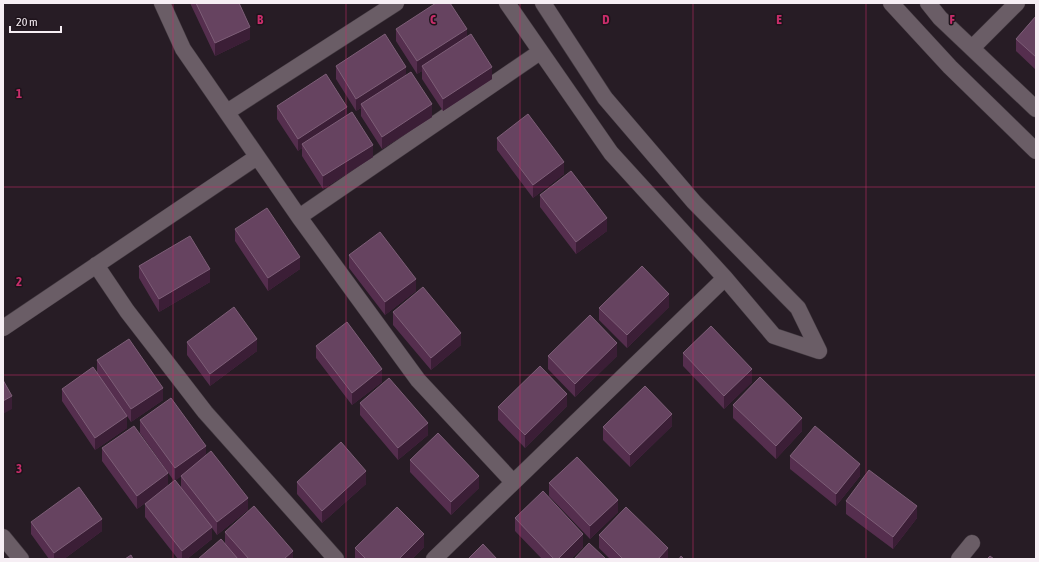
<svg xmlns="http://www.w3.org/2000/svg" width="1039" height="562" font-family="'Asap Condensed',sans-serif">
  <rect width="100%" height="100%" fill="#271c25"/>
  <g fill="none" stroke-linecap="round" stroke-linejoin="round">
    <!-- minor casing -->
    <g stroke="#433a41" stroke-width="17">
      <path id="minor" d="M162 3 183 49 299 217 418 380 513 482
        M507 3 611 153 725 278 774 336 819 351 798 308 694 202 605 98 543 3
        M891 3 950 67 1036 151
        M928 3 940 18 1036 109
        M972 48 1017 3
        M227 112 396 3
        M299 217 540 52
        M96 265 127 311 205 412 336 559
        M3 328 257 157
        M3 537 21 559
        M434 559 725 278
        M959 559 972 543"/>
    </g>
    <!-- minor -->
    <use href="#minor" stroke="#6a5d66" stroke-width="16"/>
  </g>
  <!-- wall -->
  <path fill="#552e4e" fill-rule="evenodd" d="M190 3H239L250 39 215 56Z
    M1036 16V70L1016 51V39Z
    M396 29 467 37 492 79 443 111 422 79V71L417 74 396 41Z
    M336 66 406 75 432 117 382 149 361 116V108L356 111 336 79Z
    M277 106 347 115 373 157 323 189 302 156V148L298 151 277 119Z
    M497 138 564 174 533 198 497 150Z
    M540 195 607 231 576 254 540 207Z
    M235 229 300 269 268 291 235 241Z
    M349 255 416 291 385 315 349 268Z
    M139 266 210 282 159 312 139 278Z
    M669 307 627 348 599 320V308Z
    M393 312 461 345 431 370 393 325Z
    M187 342 257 351 210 386 187 355Z
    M316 346 382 382 352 405 316 358Z
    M683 353 752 382 724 409 683 366Z
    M548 356H617L575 397 548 369Z
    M97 360 163 400 131 422 127 416V428L95 450 62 401V389L97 373Z
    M360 403 428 435 398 460 360 415Z
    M733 405 802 431 776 459 733 418Z
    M567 406 525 448 498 420V407Z
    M140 420 206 455 248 510 217 535 212 528V539L187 559H178L145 517V504L166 488 137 509 102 461V448L168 486 174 481 140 433ZM181 476V488L175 480Z
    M672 426 630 467 603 440V427Z
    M790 456 860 476 836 506 790 469Z
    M410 460 479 488 451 515 410 472Z
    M297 482 366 484 322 523 297 494Z
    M549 483 618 512 590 539 549 496Z
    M846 501 917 518 893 549 846 514Z
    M515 518 583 547 571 559H542L515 531Z
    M31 522 102 531 64 559H49L31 534Z
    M225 532 293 559H198L225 543Z
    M599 535 668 559H610L599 548Z
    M424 547 412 559H355V548Z"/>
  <!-- shaded-wall -->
  <path fill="#3b1e36" d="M250 27V39L215 56V43Z
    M467 29V42L422 66V71L417 74V61Z
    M406 67V80L361 104V108L356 111V99Z
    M492 67V79L443 111V99Z
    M432 104V117L382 149V137Z
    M347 107V119L302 144V148L298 151V139Z
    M373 145V157L323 189V176Z
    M564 162V174L533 198V185Z
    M607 218V231L576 254V242Z
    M300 257V269L268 291V278Z
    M210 269V282L159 312V299Z
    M416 279V291L385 315V302Z
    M669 294V307L627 348V335Z
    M461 333V345L431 370V358Z
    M257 339V351L210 386V374Z
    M617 343V356L575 397V384Z
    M382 369V382L352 405V393Z
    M752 369V382L724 409V396Z
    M163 388V400L131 422V409Z
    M567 394V406L525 448V435Z
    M12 396V409L3 414V401Z
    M672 414V426L630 467V455Z
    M127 416V428L95 450V438Z
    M802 418V431L776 459V446Z
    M428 423V435L398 460V448Z
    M206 446V458L175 481V468Z
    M860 464V476L836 506V494Z
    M366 471V484L322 523V511Z
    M168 473V486L137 509V496Z
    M479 476V488L451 515V502Z
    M248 498V510L217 535V522Z
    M618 500V512L590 539V526Z
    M917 506V518L893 549V537Z
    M102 519V531L64 559H54V553Z
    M212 527V539L187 559H182V551Z
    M424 534V547L412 559H399Z
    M583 534V547L571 559H558Z
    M668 548V559H658Z
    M293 551V559H284Z"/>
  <!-- building -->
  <path fill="#664360" stroke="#7d5e77" d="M196 3H239L250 27 215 43Z
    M436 3H450L467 29 417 61 396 29Z
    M1036 16V57L1016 39Z
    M385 34 406 67 356 99 336 66Z
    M471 34 492 67 443 99 422 66Z
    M411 72 432 104 382 137 361 104Z
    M326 74 347 107 298 139 277 106Z
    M352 112 373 145 323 176 302 144Z
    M528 114 564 162 533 185 497 138Z
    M571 171 607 218 576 242 540 195Z
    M267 208 300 257 268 278 235 229Z
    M380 232 416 279 385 302 349 255Z
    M190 236 210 269 159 299 139 266Z
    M642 266 669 294 627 335 599 308Z
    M423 287 461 333 431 358 393 312Z
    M234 307 257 339 210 374 187 342Z
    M590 315 617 343 575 384 548 356Z
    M347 322 382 369 352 393 316 346Z
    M711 326 752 369 724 396 683 353Z
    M129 339 163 388 131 409 97 360Z
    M540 366 567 394 525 435 498 407Z
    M93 367 127 416 95 438 62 389Z
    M760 377 802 418 776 446 733 405Z
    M389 378 428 423 398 448 360 403Z
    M3 380 12 396 3 401Z
    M645 386 672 414 630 455 603 427Z
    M171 398 206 446 175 468 140 420Z
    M134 426 168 473 137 496 102 448Z
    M815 426 860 464 836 494 790 456Z
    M438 433 479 476 451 502 410 460Z
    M341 442 366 471 322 511 297 482Z
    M211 451 248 498 217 522 181 476Z
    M577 457 618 500 590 526 549 483Z
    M869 470 917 506 893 537 846 501Z
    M175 480 212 527 182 551 145 504Z
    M79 487 102 519 54 553 31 522Z
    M543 491 583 534 558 559H554L515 518Z
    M254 506 293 551 284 559H249L225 532Z
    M397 507 424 534 399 559H366L355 548Z
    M626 507 668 548 658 559H623L599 535Z
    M221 539 238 559H198Z
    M589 543 606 559H574Z
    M483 544 497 559H468Z
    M131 555 133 559H125Z
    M681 556 684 559H679Z
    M990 556 994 559H987Z"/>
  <!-- grid -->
  <path fill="none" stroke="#c72d6a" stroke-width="1" stroke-opacity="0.55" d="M173 3V559M346 3V559M520 3V559M693 3V559M866 3V559M3 187H1036M3 375H1036"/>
  <g font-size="13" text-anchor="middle" font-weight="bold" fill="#c72d6a" stroke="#1e131b" stroke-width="3" stroke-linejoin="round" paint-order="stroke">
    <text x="260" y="24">B</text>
    <text x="433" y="24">C</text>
    <text x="606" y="24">D</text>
    <text x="779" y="24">E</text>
    <text x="952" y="24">F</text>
    <text x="19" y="98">1</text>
    <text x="19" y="286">2</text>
    <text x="19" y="473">3</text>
  </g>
  <!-- border -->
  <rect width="1039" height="562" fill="none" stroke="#f6eef4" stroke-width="8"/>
  <!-- scale -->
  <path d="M10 26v6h51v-6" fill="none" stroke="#f6eef4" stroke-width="2"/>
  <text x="16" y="26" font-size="12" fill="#f6eef4" stroke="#1e131b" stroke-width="3" paint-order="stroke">20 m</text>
</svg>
